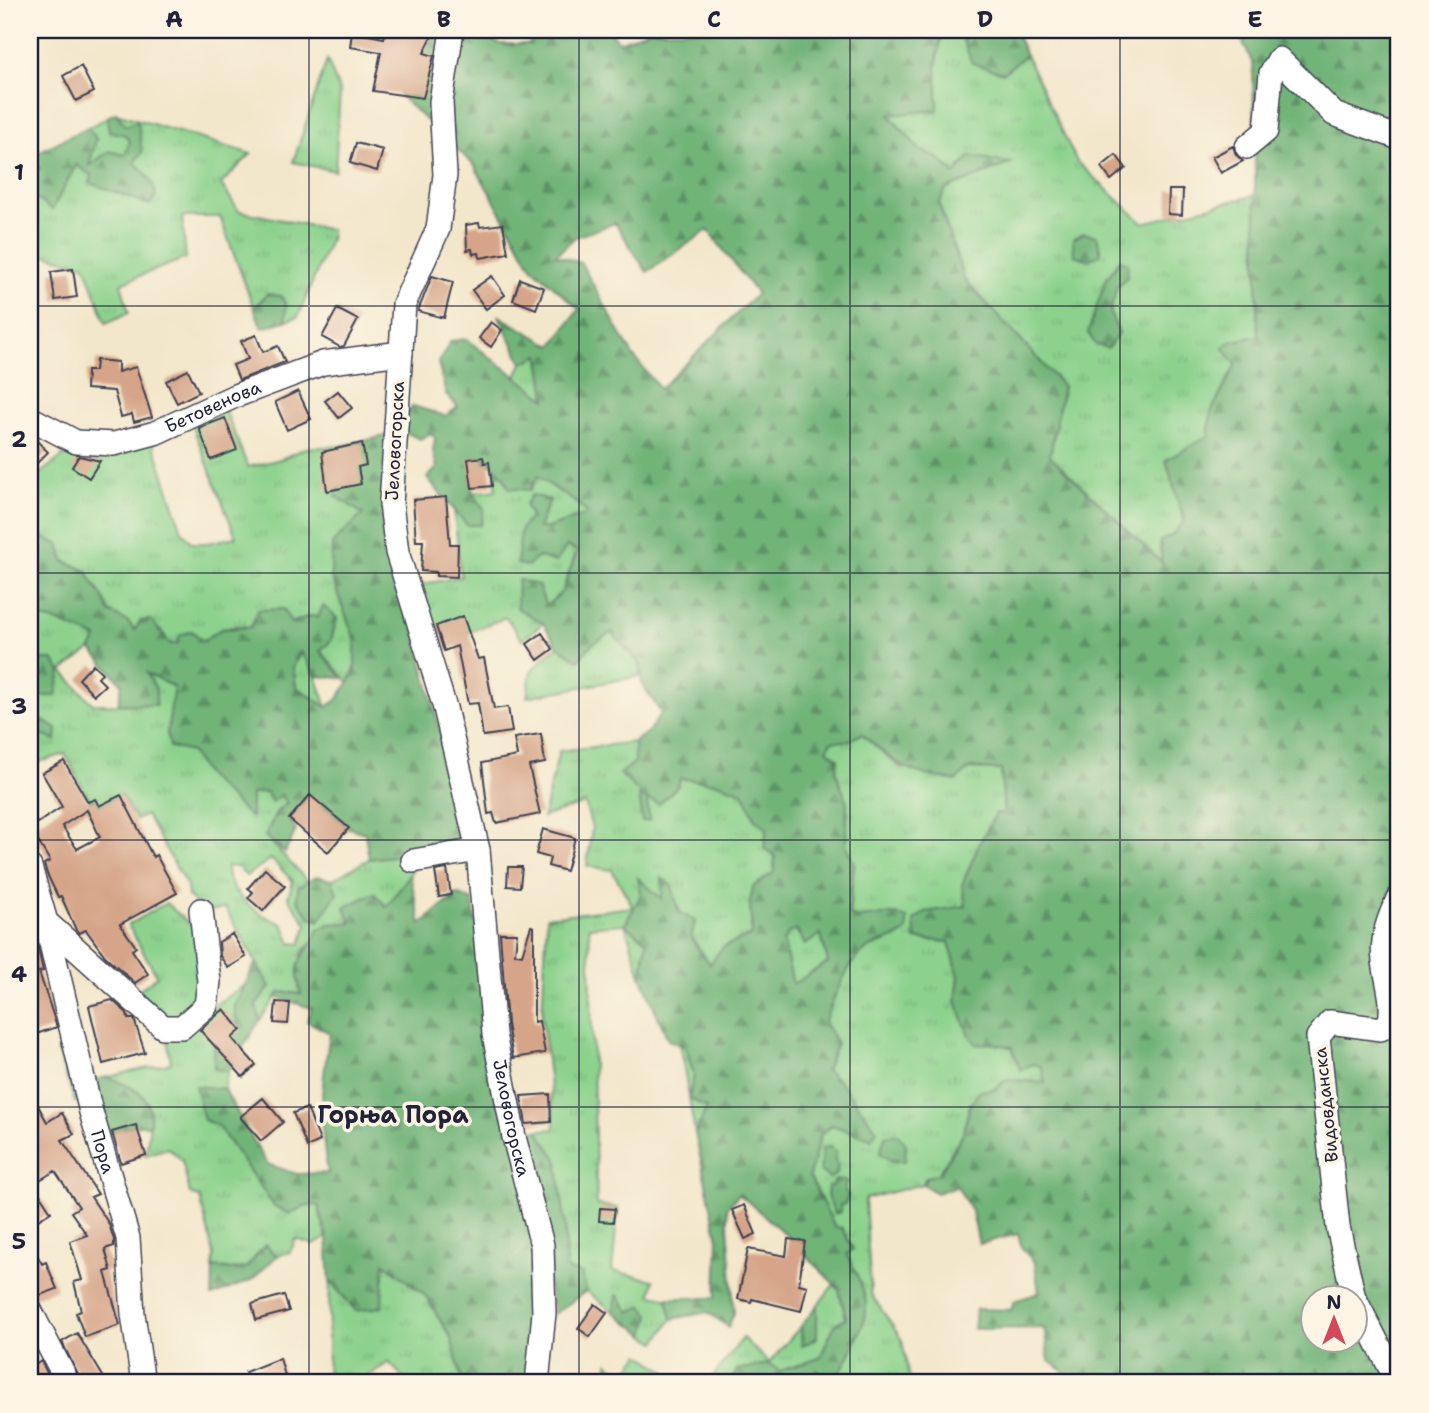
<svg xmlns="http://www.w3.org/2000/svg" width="1429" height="1413" font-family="'Shantell Sans',sans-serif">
  <defs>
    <pattern id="grass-tufts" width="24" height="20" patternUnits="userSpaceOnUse" patternTransform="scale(1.75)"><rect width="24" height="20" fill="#8cd28d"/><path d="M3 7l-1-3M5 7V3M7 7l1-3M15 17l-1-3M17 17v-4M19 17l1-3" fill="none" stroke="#78b47b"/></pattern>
    <pattern id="forest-firs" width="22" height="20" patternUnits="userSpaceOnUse" patternTransform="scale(1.75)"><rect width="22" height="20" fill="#71b478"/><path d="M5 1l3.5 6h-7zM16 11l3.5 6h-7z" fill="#5c9264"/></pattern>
  </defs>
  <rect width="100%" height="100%" fill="#fcf5e5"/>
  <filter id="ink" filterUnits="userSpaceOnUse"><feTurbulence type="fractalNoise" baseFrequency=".0143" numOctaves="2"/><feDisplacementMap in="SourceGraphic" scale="14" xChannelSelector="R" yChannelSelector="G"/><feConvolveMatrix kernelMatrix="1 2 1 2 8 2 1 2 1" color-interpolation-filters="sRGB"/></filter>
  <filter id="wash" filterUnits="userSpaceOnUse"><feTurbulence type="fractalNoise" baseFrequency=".00686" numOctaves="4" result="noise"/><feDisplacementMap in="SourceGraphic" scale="28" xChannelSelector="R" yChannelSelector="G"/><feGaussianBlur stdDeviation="1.57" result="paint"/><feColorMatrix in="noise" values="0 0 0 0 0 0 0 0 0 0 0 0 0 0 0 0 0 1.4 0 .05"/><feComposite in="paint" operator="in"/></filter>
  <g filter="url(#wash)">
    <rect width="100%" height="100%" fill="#f3e7cb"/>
    <!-- grass -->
    <path fill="url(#grass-tufts)" stroke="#577a64" stroke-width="2" fill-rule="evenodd" d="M942 30H976L962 38 1003 73 1026 55 1077 162 1143 223 1256 195 1261 447 1163 564 1050 456 1063 386 964 279 939 204 946 189 1009 164 956 174 937 157 921 151 888 114 938 110 936 68Z
      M327 60 340 92 335 171 293 162Z
      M116 113 251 154 221 184 239 211 331 230 330 240 298 317 285 321 286 305 267 294 254 308 220 217H182L186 258 121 283 129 313 106 323 85 265 30 251V157Z
      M539 354 547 399 516 377 522 363Z
      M224 407 248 467 281 459 305 448 340 446 350 459 363 514 331 576C344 605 370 652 348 682L320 651 323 607 318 618 310 616 290 623 251 627 237 626 221 629 202 641 170 644 161 630 135 631 127 621 108 612C103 592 94 589 87 571L64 561 59 544C23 533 30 505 30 473L35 477 74 448 152 439 182 531 192 543H207L236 537 191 422Z
      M495 471 504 477 509 488 521 487 538 475C555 491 574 497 589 515L548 528H537L531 516 539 557 567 546 577 550 562 592 545 607 538 585 519 580 518 608 543 623 522 640 506 617 433 647 413 586 461 577 454 510 467 525 484 509 473 493 496 490Z
      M30 616 56 621 97 638 91 649 62 671 93 704 156 705 146 672 174 687 167 734 191 752 206 775 251 816V794L266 792 272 801 281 795 287 802 265 836 309 883 337 894 332 880 369 859 465 847 416 865 387 907H346L351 923 329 924 302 953 301 994 280 992 260 1020 255 1005 270 987 225 908 204 912 188 896 187 886 146 815 136 820 121 795 99 806 95 799 90 801 65 754 36 763 30 754V732L40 735 57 729 30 713V703L36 696 40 660 30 665ZM271 859 293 881 288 897 307 924 301 944 291 943 283 924C260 916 225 893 227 866L238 867 246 876Z
      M612 632 640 664 641 676 527 697 531 671 558 646 579 660 591 645Z
      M301 651 316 676 327 707 296 687 293 667Z
      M862 734 901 768 1001 770 1004 814 979 844 966 907 915 939 949 942 959 976 956 1001 990 1043 1012 1047 1020 1069 1033 1064 1042 1066 1045 1083 1007 1079 970 1105 963 1133 938 1174 926 1177 923 1184 865 1199 871 1294 902 1340 910 1383H832L837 1378 856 1274 847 1255 843 1228H835L809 1176 821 1134 833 1125 871 1139 840 1082 826 1070C825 1056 821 1036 824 1022 828 1005 847 966 859 955 874 941 891 944 907 931L898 914 857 918 849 915 854 863 846 846 847 803 836 772 838 759 826 749 832 741H847Z
      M634 742 639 792 648 821 647 799 680 778 717 783 743 792 756 820 767 828 775 856 774 872 750 902 752 935 723 947 710 964C691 939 679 917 672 886L662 879V900L639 879 641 895 625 924 647 942 641 976 625 924 589 927 597 1205 618 1208 612 1271 654 1280 651 1295 667 1298 672 1319 656 1342 645 1335 650 1315 630 1313 617 1295 614 1312 586 1291 582 1274 566 1269 565 1224 557 1159 537 1130 555 1129 542 1017 547 917 633 907 612 870 587 866 592 828 585 803 543 817 559 751Z
      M166 903 200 933 211 1007 244 986 235 1005 237 1034 215 1037 214 1068 228 1071 224 1089 196 1086 218 1126 274 1206 290 1213 304 1206 318 1205 327 1237 314 1245 296 1239 290 1252 277 1256 265 1245 247 1267 231 1270 213 1267 214 1255 200 1198 190 1194 182 1160 168 1148 146 1155C152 1104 159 1097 107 1077L171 1063 164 1021 134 994 157 976 128 925Z
      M796 930 821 934 828 962 793 985 783 942 788 933Z
      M680 1044 686 1047 694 1076 689 1098 707 1108 695 1133Z
      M383 1262 425 1295 451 1338 461 1376 467 1383H408L389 1362 358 1383H327L330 1281 356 1311 384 1278Z
      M834 1284 839 1290 846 1319 835 1324 820 1358 780 1371 769 1364 737 1370 729 1383H708L743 1338 769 1363 801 1326 802 1345 817 1338V1306Z
      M640 1354 683 1383H608V1363L624 1376Z"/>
    <!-- forest -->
    <path fill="url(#forest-firs)" stroke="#4a6b5a" stroke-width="2" fill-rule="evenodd" d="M425 30H459L501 44H531L528 30H610L619 42 649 30H942L936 68 938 110 889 115 921 151 937 157 955 174 970 156 1010 163 946 189 939 204 964 279 1063 386 1050 456 1162 563 1160 541 1171 536 1184 522 1166 460 1208 436 1211 412 1236 364 1223 347 1233 341 1258 336 1253 63 1237 30H1392L1399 38V1383H1080L1049 1361 1044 1328 974 1329 976 1309 1011 1310 1014 1301 1039 1293 1035 1263 1022 1248 1018 1234 979 1244 972 1212 957 1186 936 1193 923 1184 926 1177 939 1174 963 1133 970 1105 980 1091 996 1089 1007 1079 1045 1083 1041 1066 1033 1064 1020 1070 1012 1047 990 1043 977 1045 968 1033 956 1001 959 976 949 942 915 939 914 921 925 912 966 906 962 885 979 844 996 813H1004L1001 770 970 768 956 781C905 773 899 766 862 734L847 741H832L827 749 838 759 836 772 847 803 846 846 854 863 849 915C868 923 888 908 907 919V931C894 941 889 938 876 944 847 956 836 995 824 1022L837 1043 826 1070 840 1082 877 1130 871 1139 832 1125 821 1134 809 1176 835 1227 842 1228 853 1249 847 1255C855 1270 866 1291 866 1308 866 1325 843 1371 832 1383H729L737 1370 769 1364 780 1371 820 1358 835 1324 846 1318 839 1290 834 1284 784 1233 739 1194 727 1208 734 1313 728 1327 708 1312 672 1319 667 1298H716L718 1239 695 1133 707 1108 689 1098 694 1076 686 1047 668 1040 641 976 647 942 625 924 641 895 638 878 662 899V878L672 886 679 912 695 921 691 939 710 964 723 947 752 935 750 902 753 887 774 872 775 856 764 848 767 828 756 820 743 792 717 783 680 778 678 786 659 804 647 799 649 821H642L639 792 620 774 635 762 634 742 649 731 661 713 642 684 640 664 612 632 591 645 578 660 558 646 543 623 517 608 518 580 538 585 546 606 562 592 577 551 567 546 556 562 539 557 527 566 517 564 521 529 531 516 525 505 532 495 550 500 538 528H548L588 514C574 497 555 491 538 476L530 490 509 488 504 477 489 462 484 463 483 457 469 459 473 493 484 509 481 525H467L427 478 437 468 433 451 435 438 431 433 420 439 405 432 385 514 450 771 465 847 369 859 365 833 349 828 310 795 289 819 296 830 285 853 265 836 277 811 287 803 281 795 272 802 266 792 251 794V818L206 775 191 752 170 747 167 734 174 687 147 673 156 689V705L118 704 122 684 91 649 97 638 56 621 30 616V521L43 539 59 544 64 561 87 571C94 590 103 590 109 612L127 621 135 630 140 621 151 620 170 644 178 643 180 635 192 631 203 641 221 629 251 627 258 610 284 609 291 623 310 616 318 617 323 606 337 618 331 641 320 651 343 678 316 676 301 652 293 667 296 687 327 707 337 700 355 673V640L331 576 332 544 363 514 336 496 350 460 340 446 404 432 402 418 413 406 445 416 458 407 446 394 438 363 451 341 466 339 546 399 540 355 522 363 499 316 552 346 579 309 532 267 474 165 399 95 416 68ZM615 223 647 272 708 230 757 294 660 389 632 354 581 263 556 255 575 237ZM796 930 805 945 821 934 828 962 793 984 783 942 788 933ZM1314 1298H1356V1340H1314Z
      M976 30H1014L1026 55 1003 73 972 63 962 38Z
      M116 113 126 126 138 121 142 153 134 162C145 172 152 179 156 194L150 205 90 183 92 176 76 165 52 210 30 194V177L40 168 34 164V154L88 127 96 139 89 166 109 151 125 155 130 141 125 135 109 131 107 117Z
      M1084 233 1097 236 1101 253 1089 260 1074 255 1073 239Z
      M1120 260 1128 263 1127 277 1117 286 1110 313 1119 333 1108 348 1096 345 1088 333 1106 279Z
      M267 294 281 296 286 305 285 321 262 328 254 308Z
      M40 660H53L61 671 56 696H36L30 703V665Z
      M30 713 57 729 56 740 30 732Z
      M410 875 421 924 457 894 472 900 542 1256 530 1383H467L461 1376 451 1338 425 1295 384 1263 382 1307 356 1311 330 1281 327 1237 318 1205 304 1206 290 1214 274 1206 218 1126 204 1120 195 1086 224 1089 267 1164 297 1174 328 1173C318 1118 321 1087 330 1033L307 1021 312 1008 276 997 280 992 301 994C291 952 306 962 318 930L329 924 351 923 345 907 374 893 387 907Z
      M317 876 332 880 337 893 319 921 310 917 297 900 298 887Z
      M256 962 270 987 256 1005 260 1020 228 1071 214 1069V1037L237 1034 235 1005Z
      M68 1047 80 1101 75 1102 57 1052Z
      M107 1077C132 1087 153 1094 150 1125H136L106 1134 93 1080Z
      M537 1130 557 1159 565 1224 566 1269 582 1274 586 1291 554 1314 522 1131Z
      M898 1134 906 1144 905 1161H892L880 1153 885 1136Z
      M831 1147 836 1152 835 1162 838 1164 837 1174 829 1178 820 1171 822 1148Z
      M835 1180 847 1181 844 1189 848 1195 845 1204 840 1205 841 1212 835 1214 827 1196 828 1186H833Z
      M265 1245 277 1256 252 1280 212 1296 213 1267 231 1270 247 1267Z
      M617 1294 630 1312 643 1306 650 1315 645 1335 614 1312Z
      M817 1306V1338L802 1346 801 1326Z"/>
    <g id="blocks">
      <!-- building -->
      <path fill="#d6a589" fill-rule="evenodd" d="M386 30H435L424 53 434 56 423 98 373 91 381 52 350 47 352 32 384 38Z
        M81 66 94 92 76 101 63 76Z
        M356 143 383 150 377 171 350 163Z
        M1233 146 1236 155 1243 161 1221 173 1212 157Z
        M1116 155 1126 168 1111 180 1101 167Z
        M1169 190H1183L1182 215 1168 214Z
        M479 223 480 227 503 224 508 253 480 258 479 253 473 254 472 249 467 250 466 225Z
        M73 269 77 297 55 300 51 272Z
        M432 276 453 282 444 318 418 311Z
        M492 276 505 295 486 309 472 290Z
        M520 279 544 288 536 309 513 300Z
        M337 309 358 320 344 346 340 347 322 337Z
        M491 322 502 330 491 347 479 338Z
        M256 335 263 352 278 346 285 362 239 380 233 365 248 359 241 341Z
        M96 360 118 362V372L136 367 152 417 134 422 132 414 121 417 114 391 86 389 87 371H95Z
        M188 370 199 392 177 403 166 381Z
        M298 391 311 419 287 430 275 402Z
        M338 391 352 408 339 418 325 401Z
        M225 418 237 450 211 460 199 428Z
        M30 434 48 452 30 470Z
        M362 443 366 465 358 467 361 484 327 491 322 452Z
        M79 456 100 461 89 478 72 467Z
        M483 457 484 463 489 462 492 486 472 488 468 459Z
        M446 497 450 544H458L457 577 436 576V572L421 571 423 541H416L413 500Z
        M463 616 478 659 484 658 494 709 508 707 512 732 483 736 478 703 468 704 457 646 444 651 436 626Z
        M542 633 553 649 538 660 527 644Z
        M93 664 102 673 98 678 105 685 94 695 79 679Z
        M541 734 545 763 529 766 540 814 496 823 493 813 488 814 482 763 517 756 514 738Z
        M64 761 88 802 95 799 99 806 121 795 153 857 156 855 177 893 120 924 136 947 132 950 148 974 135 983 105 956 86 930 79 933 76 930 61 896 58 897 47 874 44 864 50 861 30 828 62 807 42 773ZM87 810 100 837 77 849 62 826Z
        M310 795 349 828 328 852 289 819Z
        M543 829 575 838 566 871 548 866 550 858 536 854Z
        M508 867H522L520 887 507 886Z
        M265 869 285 886 263 911 248 898 253 892 248 888Z
        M447 869 451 895 439 897 435 871Z
        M531 926 534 927V1022L539 1021 545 1053 513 1058 507 1024 500 933H517L515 954 522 955Z
        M30 930 38 948 43 971 39 972 57 1027 30 1036Z
        M232 934 246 957 228 968 220 956 219 942Z
        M112 1000 127 1013 128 1019H134L145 1053 103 1064 89 1006Z
        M276 1002 290 1003 288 1024 274 1023Z
        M224 1009 241 1030 232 1038 256 1065 243 1077 200 1030Z
        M30 1091 47 1122 62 1113 74 1134 62 1140 98 1194 91 1197 109 1224 114 1240V1246L105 1249 111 1270 105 1272 120 1325 85 1337 76 1313 81 1311 74 1282 82 1280 70 1241 87 1235 71 1212 79 1207 55 1171 33 1184 51 1212 30 1225Z
        M550 1094 551 1122 526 1124 521 1096Z
        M263 1098 283 1122 261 1141 240 1117Z
        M307 1108 320 1141 307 1147 293 1113Z
        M136 1125 146 1155 121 1163 112 1132Z
        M744 1205 756 1234 745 1239 732 1210Z
        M600 1208 615 1209 613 1222 599 1221Z
        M788 1239 805 1241 799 1284 807 1286 801 1311 752 1299 751 1302 738 1299 748 1249 786 1256Z
        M30 1242 42 1264 46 1262 57 1289 35 1297 30 1296Z
        M284 1295 289 1311 256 1320 252 1304Z
        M595 1304 607 1313 590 1337 578 1328Z
        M77 1333 107 1383H82L62 1342Z
        M280 1358 287 1383H248L245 1372Z
        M41 1361 52 1383H43L31 1368Z"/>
    </g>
  </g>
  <g filter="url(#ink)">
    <use href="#blocks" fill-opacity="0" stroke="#414051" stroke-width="2"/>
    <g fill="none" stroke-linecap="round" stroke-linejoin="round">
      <!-- minor casing -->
      <g stroke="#414051" stroke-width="26">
        <g id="minor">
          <path id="s1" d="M452 30 441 102 445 175 438 229 404 304 391 504 397 552 445 708 478 850 494 1034 514 1137 542 1245 544 1313 537 1383"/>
          <path d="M1247 147 1266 131 1271 73 1279 59 1334 114 1399 138"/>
          <path id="s2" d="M30 418 76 442 114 444 155 433 235 396 323 363 401 353"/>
          <path d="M413 861 478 850"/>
          <path id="s3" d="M30 867 46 922 91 1112 128 1238 133 1314 143 1383"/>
          <path d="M46 922 163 1027H182L206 1006 209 981 201 910"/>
          <path d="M1354 1298 1338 1227 1318 1037 1330 1022 1381 1029 1390 1022C1394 1000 1387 984 1384 961 1381 938 1389 917 1399 897"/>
          <path d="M1356 1301 1398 1383"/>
          <path d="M30 1310 68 1383"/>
        </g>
      </g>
      <!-- minor -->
      <use href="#minor" stroke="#fff" stroke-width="23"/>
    </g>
  </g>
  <!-- grid -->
  <path fill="none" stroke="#22223b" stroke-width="2" stroke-opacity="0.55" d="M309 30V1383M579 30V1383M850 30V1383M1120 30V1383M30 306H1399M30 573H1399M30 840H1399M30 1107H1399"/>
  <g text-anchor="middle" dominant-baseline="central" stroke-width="7" stroke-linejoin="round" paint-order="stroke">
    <!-- street labels -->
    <g font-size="18" fill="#22223b" stroke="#fcf5e5">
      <text stroke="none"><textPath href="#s2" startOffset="196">Бетовенова</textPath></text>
      <text transform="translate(395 441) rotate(-87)">Јеловогорска</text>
      <text transform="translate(1326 1105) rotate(-96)">Видовданска</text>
      <text stroke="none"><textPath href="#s1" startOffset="1111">Јеловогорска</textPath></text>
      <text stroke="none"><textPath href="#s3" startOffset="294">Пора</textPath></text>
    </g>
    <!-- district labels -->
    <g font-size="24" font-weight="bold" fill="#22223b" stroke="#fcf5e5">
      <text x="393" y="1115">Горња Пора</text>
    </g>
  </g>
  <!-- margin -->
  <rect width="1429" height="1413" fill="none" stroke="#fcf5e5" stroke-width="77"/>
  <!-- north arrow -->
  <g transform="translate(1334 1319)"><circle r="33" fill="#fcf5e5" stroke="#a5a1a1" stroke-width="2"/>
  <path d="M0-5L12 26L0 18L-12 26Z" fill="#d1495b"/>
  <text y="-10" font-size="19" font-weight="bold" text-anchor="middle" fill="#22223b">N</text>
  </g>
  <rect x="38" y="38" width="1352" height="1336" fill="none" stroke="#22223b" stroke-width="2.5"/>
  <g font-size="23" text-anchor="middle" font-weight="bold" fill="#22223b">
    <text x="174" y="27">A</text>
    <text x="444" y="27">B</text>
    <text x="714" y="27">C</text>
    <text x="985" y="27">D</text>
    <text x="1255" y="27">E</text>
    <text x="19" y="180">1</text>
    <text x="19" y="447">2</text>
    <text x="19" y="714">3</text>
    <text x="19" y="982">4</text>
    <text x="19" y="1249">5</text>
  </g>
</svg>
